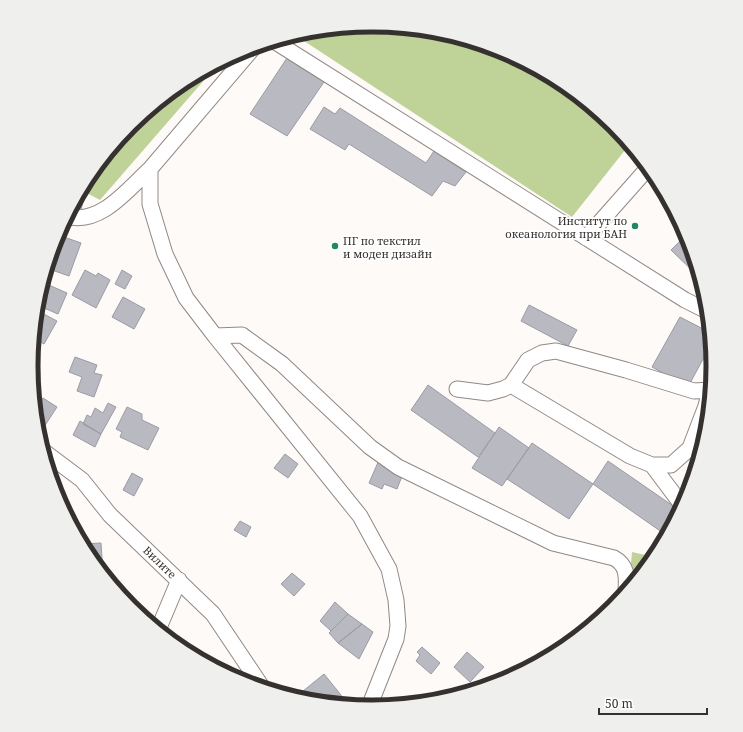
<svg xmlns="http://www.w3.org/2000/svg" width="743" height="732" font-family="'Noto Serif',serif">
  <rect width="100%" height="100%" fill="#fefaf8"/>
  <!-- green -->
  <path fill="#bfd298" d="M372 25C394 27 417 27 439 32 511 47 582 87 629 145L572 217 295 35 305 32Z
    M219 63 100 200 81 190C103 148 142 112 181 83 193 75 207 69 219 63Z
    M632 552 654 557 629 587Z"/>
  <!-- building -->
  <path fill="#b9b9c2" stroke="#9a9ba4" d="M287 58 324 82 287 136 250 114Z
    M324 107 335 114 340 108 426 163 434 151 466 172 455 186 443 181 432 196 349 144 345 150 310 129Z
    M80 192 85 194 81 210 72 207Z
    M686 235 690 247 688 250 692 255 700 278 671 250Z
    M61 236 81 243 69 276 49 269Z
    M85 270 96 276 98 273 110 280 96 308 72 295Z
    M122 270 132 276 125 289 115 284Z
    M42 282 67 293 58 314 37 305Z
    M123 297 145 309 134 329 112 317Z
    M529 305 577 330 568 346 521 321Z
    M40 312 57 321 44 344 33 338 35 321Z
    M680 317 709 332 710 346 688 387 652 367Z
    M75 357 97 365 94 373 102 375 94 397 77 391 82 377 69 372Z
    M428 385 495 433 478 457 411 410Z
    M43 398 57 407 44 427 36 421 35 411Z
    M108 403 116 407 101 434 83 424 87 415 91 417 95 408 103 413Z
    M127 407 142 414V420L159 428 148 450 120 437 122 432 116 429Z
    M80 421 101 434 95 447 73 435Z
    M499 427 529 448 502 486 472 468Z
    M532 443 593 484 569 519 507 479Z
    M285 454 298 464 288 478 274 468Z
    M379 460 404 471 397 489 384 484 382 489 369 483Z
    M608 461 679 510 666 535 593 484Z
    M132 473 143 479 134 496 123 490Z
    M240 521 251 527 246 537 234 530Z
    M101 543 103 574 88 555 82 544Z
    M292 573 305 584 294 596 281 584Z
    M335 602 348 614 331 631 320 621Z
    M348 614 362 624 338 643 329 633Z
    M362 624 373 632 359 659 338 643Z
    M422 647 440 663 431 674 416 661 420 655 417 652Z
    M559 650 539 662 537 654Z
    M467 652 484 667 470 682 454 667Z
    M324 674 345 700 340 704 300 699 297 696Z
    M428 696 432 701 420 702Z
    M396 697 404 704 389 705Z"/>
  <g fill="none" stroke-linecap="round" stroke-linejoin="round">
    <!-- minor casing -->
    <g stroke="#918884" stroke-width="17">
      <path id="minor" d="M274 41 685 300 707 311
        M254 47 150 169V204L165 254 186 298 215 336 360 516 389 569 396 600 398 626 396 639 369 707
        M67 216C100 226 128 189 150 169
        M586 238 648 168
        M215 336 242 335 282 364 370 447 398 467 553 543 614 558C627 565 627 576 626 590
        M511 385 630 456 652 465H671L690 448 706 406 710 389
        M457 389 488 393 503 389 511 385 528 360 542 353 556 351 626 370 694 391 710 390
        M42 450 82 480 110 515 213 614 262 687
        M652 465 682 505
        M158 630 179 580"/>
    </g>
    <!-- minor -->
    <use href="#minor" stroke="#fff" stroke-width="15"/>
  </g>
  <!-- markers -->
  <g fill="#208762" stroke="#fff" stroke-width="1.5">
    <circle cx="635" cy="226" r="4"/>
    <circle cx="335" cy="246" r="4"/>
  </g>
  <g text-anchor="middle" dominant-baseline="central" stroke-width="3.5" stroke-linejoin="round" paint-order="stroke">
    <!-- poi labels -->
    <g font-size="11" fill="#35312f" stroke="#fff" text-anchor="end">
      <text x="627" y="220">Институт по<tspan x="627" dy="13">океанология при БАН</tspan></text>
      <text x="343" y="240" text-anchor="start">ПГ по текстил<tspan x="343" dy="13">и моден дизайн</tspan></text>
    </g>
    <!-- street labels -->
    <g font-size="11" fill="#35312f" stroke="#fff">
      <text transform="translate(160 562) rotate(44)">Вилите</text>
    </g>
  </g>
  <!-- crop -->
  <path d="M0 0H743V732H0ZM38 366a334 334 0 1 1 668 0a334 334 0 1 1-668 0Z" fill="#efefee" fill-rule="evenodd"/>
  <path fill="none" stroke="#35312f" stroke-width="5" d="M38 366a334 334 0 1 1 668 0a334 334 0 1 1-668 0Z"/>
  <!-- scale -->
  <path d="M599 708v6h108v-6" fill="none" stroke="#35312f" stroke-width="2"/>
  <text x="605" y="708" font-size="12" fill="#35312f" stroke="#ffffff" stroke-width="3" paint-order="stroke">50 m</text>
</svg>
